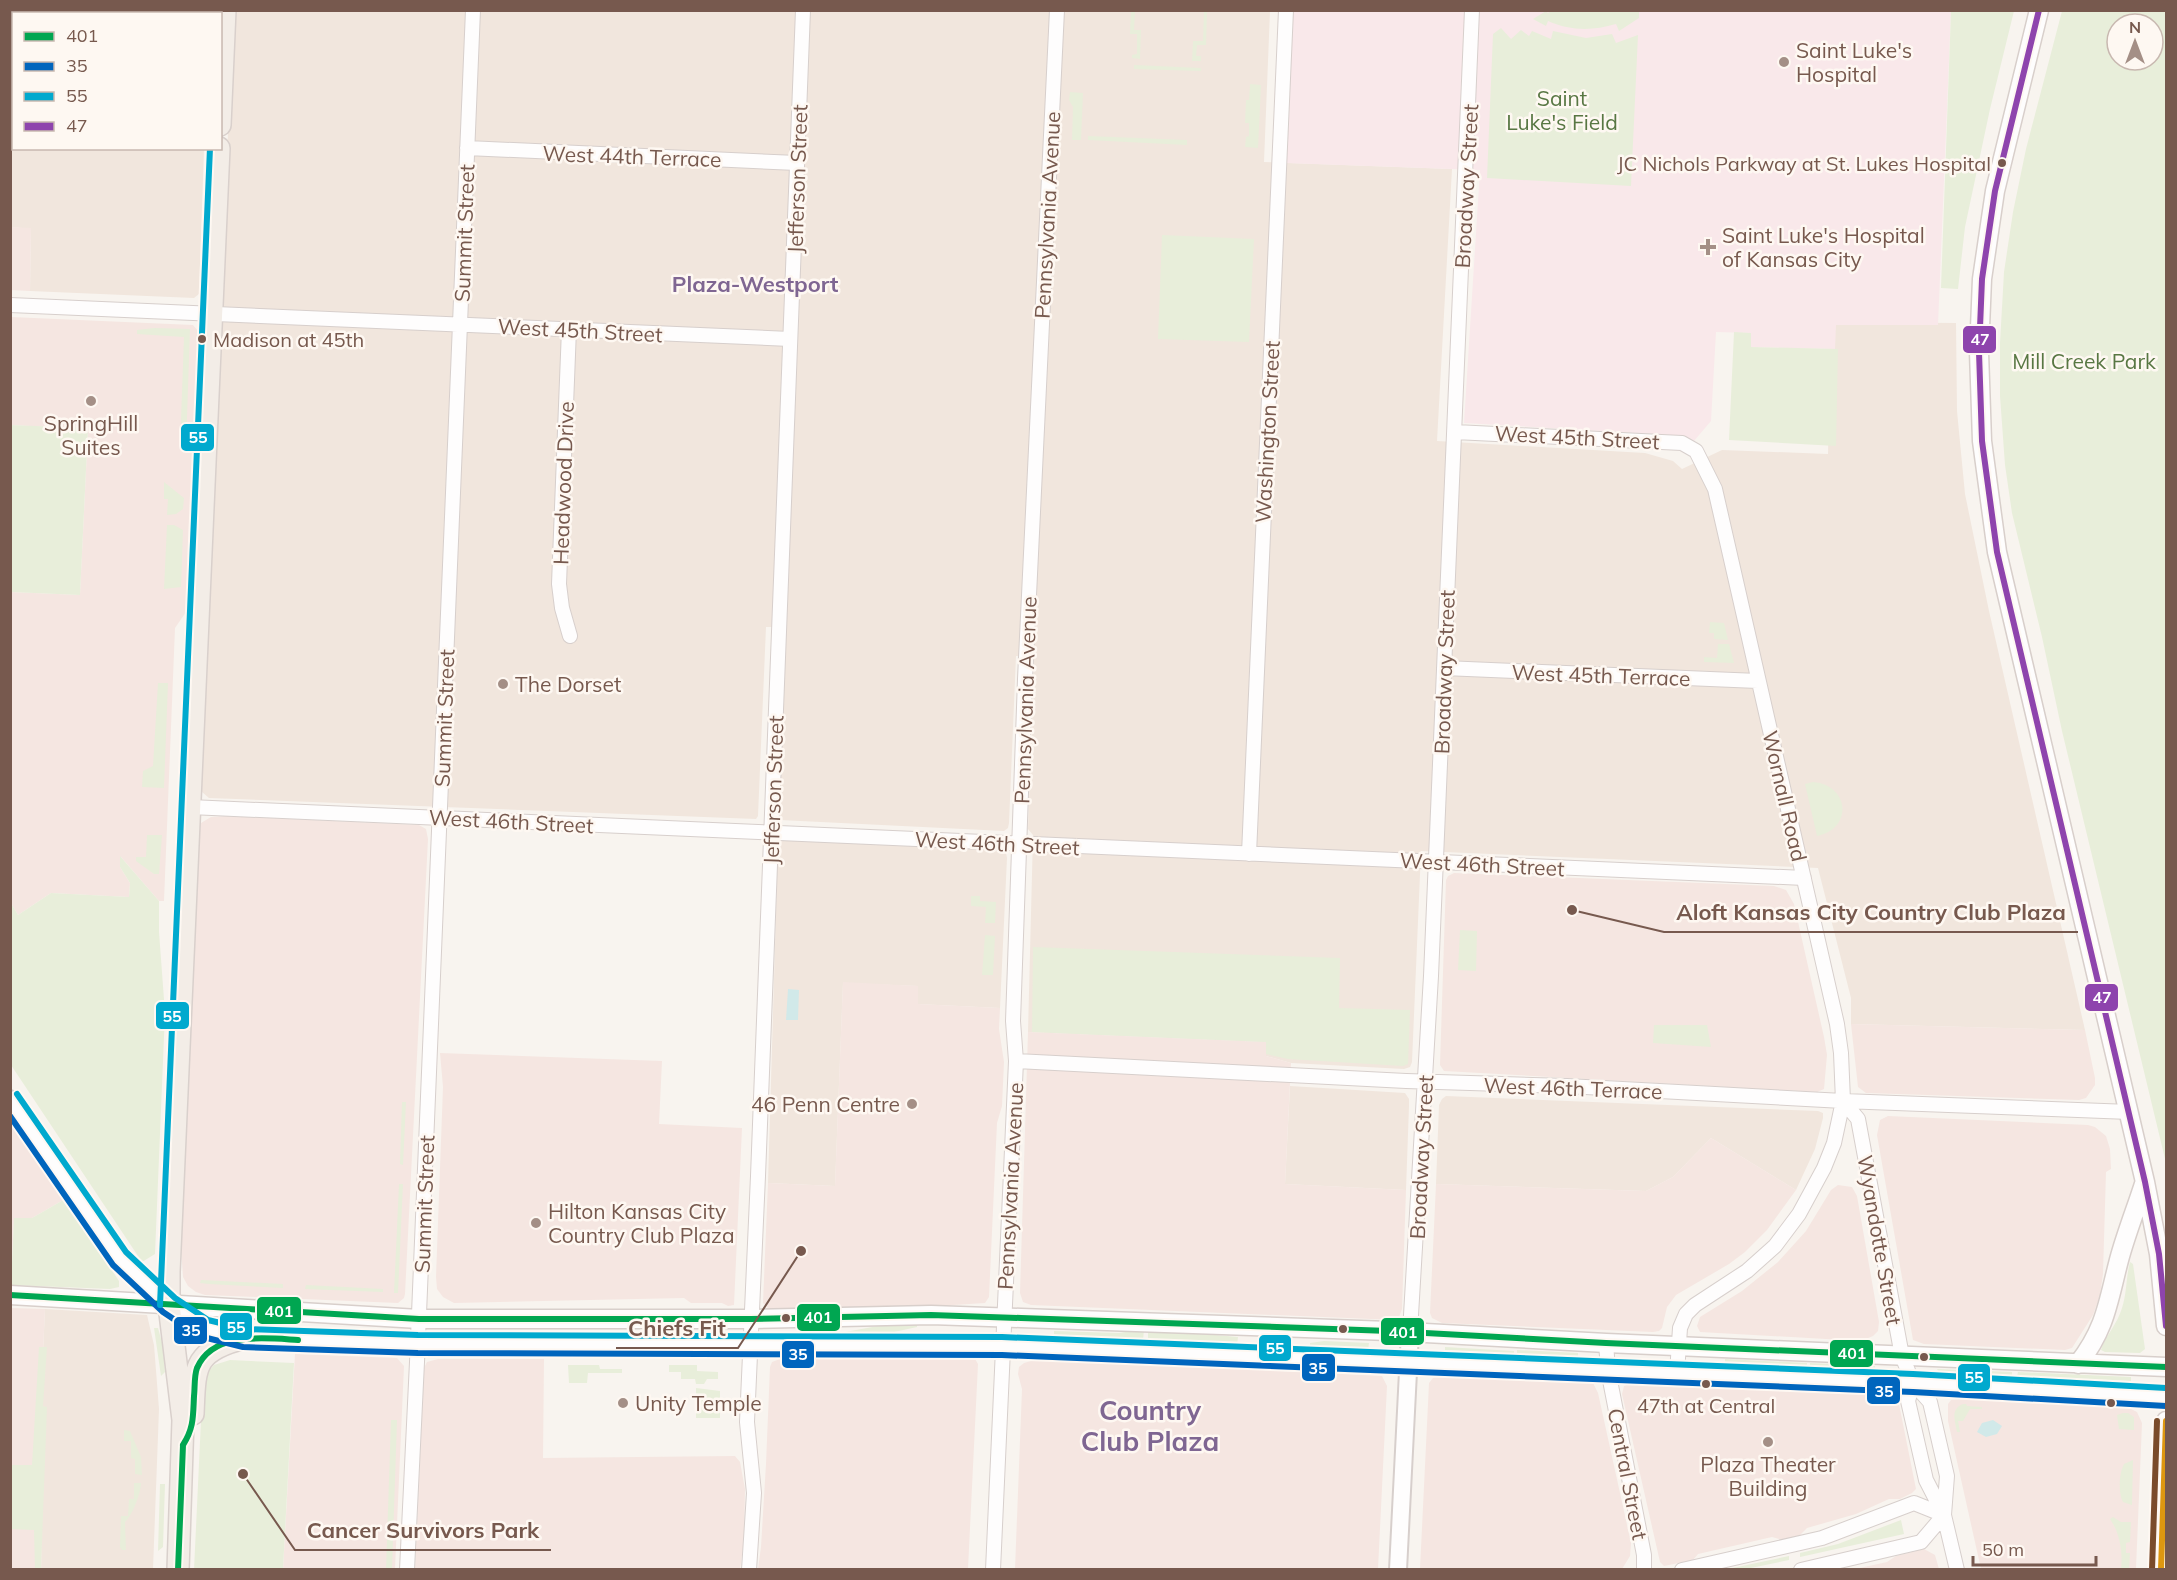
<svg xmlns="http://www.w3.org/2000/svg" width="2177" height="1580" font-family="Mulish,sans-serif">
  <rect width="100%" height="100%" fill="#f8f4ef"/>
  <!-- residential -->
  <path fill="#f1e6dd" d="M233 11H1270L1264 162 1452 169 1437 441 1645 453 1673 461 1682 469 1722 450 1828 454 1831 322 1956 323 1957 411 1965 494 1989 611 2085 1030 1851 1024V998L1818 868 1421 851 1412 1062 1410 1067 1404 1069 1291 1063 1266 1056V1042L1028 1032 1033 835 1028 829 1034 656H1016L1009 823 1008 828 1004 831 780 820 778 815 786 627H766L758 816 756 819 209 798 202 792 201 782Z
    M10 91H13L14 148 204 149 199 294 194 298 30 291 31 229 11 227Z
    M786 840 996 850 1006 853 1007 858 1000 1008 917 1004 918 986 843 983 835 1186 768 1183 778 844 781 841Z
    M1290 1086 1405 1093 1409 1099V1106L1406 1190 1285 1184Z
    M1446 1096 1818 1111 1823 1113V1118L1815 1149 1796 1190 1711 1138 1673 1177 1646 1191 1436 1184 1439 1105 1442 1099Z
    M45 1309 147 1315 154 1345 159 1409 153 1569H41L42 1543 35 1525Z"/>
  <!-- commercial -->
  <path fill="#f5e6e1" d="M11 10H210V14H14L13 91H10Z
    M11 227 31 228 30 291 11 290Z
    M11 317 193 325 198 331 186 612 175 628 164 901H159L121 857 120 867 130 883 129 897 51 893 18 915 11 903 10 592 80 595 88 429 11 425Z
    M226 816 419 825 426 829 428 839 405 1294 404 1298 398 1303 205 1295 196 1292 188 1286 183 1277 181 1248 198 829 201 823 211 817Z
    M1454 873 1774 886 1786 890 1794 904 1824 1037 1827 1055 1824 1089 1817 1092 1444 1071 1440 1065 1446 880 1448 876Z
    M843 982 918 986V1004L1000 1008 999 1029 1004 1062 1002 1106 997 1123 989 1297 985 1303 906 1308 777 1310 768 1308 763 1303 768 1183 835 1186Z
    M1851 1024 2085 1030 2095 1078V1085L2086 1098 2079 1100 1866 1093 1858 1087Z
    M1028 1032 1267 1042 1266 1056 1291 1063 1285 1184 1406 1190 1402 1309 1399 1317 1395 1320 1031 1305 1023 1302 1020 1293Z
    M440 1053 662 1061 659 1124 742 1128 734 1305 728 1306 722 1303H691L684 1298 454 1303 443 1297 437 1289 436 1277 443 1087Z
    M1888 1116 2088 1125 2095 1127 2106 1136 2110 1149 2111 1169 2106 1172 2103 1274 2100 1295 2093 1315 2072 1348 2065 1350 1924 1344 1913 1340 1877 1135 1880 1120Z
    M11 1119 65 1199 32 1218H14L11 1281Z
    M1711 1138 1796 1190 1767 1230 1745 1252 1729 1264 1676 1295 1667 1307 1662 1328 1659 1331 1653 1332 1442 1323 1432 1318 1430 1313 1436 1184 1646 1191 1673 1177Z
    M1838 1185 1852 1187 1857 1196 1879 1322 1878 1331 1873 1336 1861 1341 1700 1332 1697 1326 1700 1317 1742 1291 1778 1262 1806 1231 1831 1190Z
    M11 1308 45 1309 35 1525 42 1543 41 1569 11 1570Z
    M295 1354 397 1358 404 1366 395 1569 283 1570Z
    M950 1356 974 1357 978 1364 968 1569H758L761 1547 766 1464 770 1367 772 1362 780 1359 944 1358Z
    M438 1359H544L543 1458 735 1456 740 1462 745 1489 744 1541 740 1569H415L424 1368 427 1362Z
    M1038 1359 1382 1376 1387 1386 1378 1569H1015L1022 1389 1018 1374 1019 1367 1024 1363Z
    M1442 1376 1593 1383 1598 1393 1631 1543 1630 1556 1622 1569H1420L1429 1383 1433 1378Z
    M1629 1384 1891 1396 1895 1398 1899 1404 1916 1489 1912 1493 1900 1499H1889L1856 1514 1807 1528 1798 1537 1783 1540 1772 1537 1698 1554 1693 1560 1664 1566 1660 1562 1622 1394 1624 1386Z
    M1959 1399 2119 1406 2129 1408 2137 1412 2142 1423 2136 1569H1981L1948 1421V1404L1951 1400Z
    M1924 1549 1935 1555 1939 1569H1855L1887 1562 1896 1556Z"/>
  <!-- medical -->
  <path fill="#f9e8ea" d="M1293 11H1951L1938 325H1836L1835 349 1750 347V333L1716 332 1711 421 1694 441 1671 435 1464 423 1480 170 1285 163Z"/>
  <!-- green -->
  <path fill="#e8eeda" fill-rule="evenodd" d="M1551 10 1639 11V18L1619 31 1616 24C1592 31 1571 31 1548 21L1546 26 1533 19 1546 11 1548 13Z
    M1131 11H1140V12H1135L1134 30H1141L1140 59 1132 58V55L1137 54V34H1130Z
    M1204 11H1207L1206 45H1197L1196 56H1201V61H1192L1193 41H1203Z
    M1951 11H2014L1990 109 1965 227 1958 289 1941 288Z
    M2062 11H2166V1163L2062 731 2042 637 2012 513 2005 465 2000 396V343L2004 272 2013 212 2026 149ZM2117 24H2153V60H2117Z
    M1501 28 1511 39 1521 30 1529 36 1532 31 1551 39 1553 31 1586 38 1612 34 1616 43 1638 35 1631 186 1487 178 1493 34Z
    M1134 65 1201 68V71L1134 69Z
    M1250 84 1261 85 1258 148 1245 147 1246 137 1249 136V123H1245L1246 100H1249Z
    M1070 92 1083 93 1081 140H1072L1073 107 1069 100Z
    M1088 136 1187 140V145L1088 140Z
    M1162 235 1254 239 1249 342 1158 339Z
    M154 328 190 329 186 447H180L184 337 137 334V330Z
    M1734 332 1751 333V347L1838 349 1836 446 1729 440Z
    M10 425 88 428 80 595 11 592Z
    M164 482 184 498 183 509 176 514 167 515 168 499H164Z
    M167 525H174L183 530 181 587 164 589Z
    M1710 622 1724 623 1728 640 1714 639V633H1709Z
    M1718 644H1729L1734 663 1704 662V657L1717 658Z
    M158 683H168L164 788 142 787 143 771 153 766Z
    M1813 782C1850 785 1853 829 1817 836L1805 784Z
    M147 835H162L159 874H154L136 861V857H146Z
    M120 856 159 901V932L165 1013 155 1254 142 1262 11 1065V903L18 915 51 893 129 897 130 883 120 867Z
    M971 896H980V901L996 902 995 923H985L986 907 971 906Z
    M1460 930 1477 931 1476 971 1458 970Z
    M985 935 995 936 993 975H982Z
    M1033 947 1340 958 1339 1008 1410 1010 1408 1064 1403 1066 1288 1059 1266 1054V1042L1032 1032Z
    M1654 1025H1707L1711 1047 1653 1043Z
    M402 1102H406L403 1165 400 1164Z
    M399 1184H403L398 1293H394Z
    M65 1199 119 1281V1287L110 1289 11 1285 14 1218H32Z
    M2130 1262 2133 1264 2145 1349 2140 1353 2105 1352 2101 1350C2104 1338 2118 1323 2122 1308 2127 1293 2126 1276 2130 1262Z
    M201 1280 283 1284V1288L209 1284 200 1283Z
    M306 1285 383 1289V1292L305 1289Z
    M917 1324V1327L885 1334 845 1335V1332L878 1326Z
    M154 1328H158L163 1346 165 1372 161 1376Z
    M1144 1329 1143 1341 1054 1337V1331L1119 1333Z
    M1148 1329 1238 1337 1237 1345 1148 1341Z
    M1324 1341 1369 1343 1368 1350 1310 1348V1343Z
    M39 1347H47L43 1406 47 1407 41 1569 35 1570 34 1530 11 1529 10 1465H32Z
    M1445 1347 1514 1351V1354L1445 1350Z
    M1517 1350 1578 1353V1356L1517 1354Z
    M1725 1359 1807 1363V1366L1725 1363Z
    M230 1360 294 1363 283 1569 194 1570 203 1378 214 1365Z
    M1810 1363 1875 1366V1369L1810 1366Z
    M568 1365H599L600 1369H622V1373H588L587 1383H569Z
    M669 1365H697V1371L718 1372V1379H707L704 1384H696L695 1379H681V1372H669Z
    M1937 1369 2012 1372V1376L1939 1372Z
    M2018 1372 2131 1377V1381L2017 1376Z
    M696 1388 720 1391V1418H696Z
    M1963 1404H1966L1967 1406 1982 1407V1409H1970L1963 1421H1958L1960 1432H1957C1955 1421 1950 1409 1963 1404Z
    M2123 1413H2128L2134 1417V1430L2119 1429 2117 1415Z
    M391 1420H397L392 1569 386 1570Z
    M124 1430 130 1431 141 1457 142 1475 135 1474V1459L131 1458V1441H124Z
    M2133 1460 2132 1505 2123 1502C2118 1493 2119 1473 2124 1464Z
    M134 1483H141C141 1493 132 1516 125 1522L126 1550H122L120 1547 121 1516H128L129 1499H134Z
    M160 1484H165L163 1547 158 1551Z
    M2113 1517 2121 1522H2131L2130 1542 2126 1543V1553H2130L2129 1569H2121C2123 1553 2120 1533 2110 1519Z
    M1901 1520 1904 1534 1800 1557V1553L1838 1544Z
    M1789 1556V1560L1746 1569H1728Z"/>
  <!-- water -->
  <path fill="#d1e9e9" d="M788 989 799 990 798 1020H786Z
    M1993 1420 2002 1426 1997 1434 1986 1437 1977 1432 1982 1423Z"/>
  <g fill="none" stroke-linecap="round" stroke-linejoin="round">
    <!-- minor casing -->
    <g stroke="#d7cfcc" stroke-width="16">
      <path id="minor" d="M467 148 797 163
        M10 305 790 339
        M569 329 559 584 562 608 570 636
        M1455 432 1682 443 1696 451 1715 489 1837 1024 1841 1053 1843 1101 1834 1143 1824 1168 1799 1214 1775 1246 1747 1271 1695 1305 1686 1314 1680 1328 1677 1373
        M1444 668 1758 681
        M190 807 1804 878
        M1249 854 1286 10
        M1016 1061 1406 1081 1567 1086 1843 1101 2130 1112
        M1843 1101 1858 1119 1902 1356 1913 1383 1930 1402 1947 1476 1944 1515
        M1410 1332 1431 976 1472 10
        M1606 1343 1608 1370 1644 1555V1570
        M1913 1383 1908 1401 1926 1480 1944 1515 1957 1570
        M407 1570 417 1362 473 10
        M749 1570 754 1493 747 1422 758 1176 803 10
        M993 1570 1016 1061 1013 1021 1025 679 1057 10
        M1682 1570 1822 1538 1914 1503 1944 1515
        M1801 1570 1921 1542 1944 1515"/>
    </g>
    <!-- tertiary casing -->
    <g stroke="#d7cfcc" stroke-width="20">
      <path id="tertiary" d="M10 1099 119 1258 169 1305
        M1398 1570 1410 1332"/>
    </g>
    <!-- secondary casing -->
    <g stroke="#d8cfcb" stroke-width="21">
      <path id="secondary" d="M2039 10 1995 191 1982 279 1979 352 1982 441 1997 552 2145 1182 2159 1254 2166 1326
        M10 1295 419 1319H751L931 1315 1021 1318 1389 1331 1606 1343 2166 1367
        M171 1306 204 1328 244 1338 418 1344 1002 1346 1913 1383 2166 1397
        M2078 1364C2106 1328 2108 1302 2119 1260 2126 1234 2136 1209 2144 1184
        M2161 1570 2166 1421"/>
    </g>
    <!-- primary casing -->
    <g stroke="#d9d0cc" stroke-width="24">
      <path id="primary" d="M220 125 225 10
        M193 1414C195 1367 193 1351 244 1338
        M178 1570 183 1420 169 1305V1272L219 148"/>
    </g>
    <!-- minor -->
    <use href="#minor" stroke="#fefdfd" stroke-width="14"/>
    <!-- tertiary -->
    <use href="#tertiary" stroke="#fefdfd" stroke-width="16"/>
    <!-- secondary -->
    <use href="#secondary" stroke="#fefdfd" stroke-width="18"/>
    <!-- primary -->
    <use href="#primary" stroke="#f3ede7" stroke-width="21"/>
    <!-- bus-1 casing -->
    <g stroke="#fef8f2" stroke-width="10">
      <path id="bus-1" d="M10 1295 419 1319H751L931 1315 1021 1318 1389 1331 1606 1343 2166 1367
        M183 1445C194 1428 193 1416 194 1396 195 1388 194 1376 197 1368 213 1331 265 1338 298 1340
        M178 1570 183 1445"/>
    </g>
    <!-- bus-2 casing -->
    <g stroke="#fef8f2" stroke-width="10">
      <path id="bus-2" d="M10 1116 113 1265 163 1312 199 1336 243 1347 418 1353 1002 1355 1913 1392 2166 1406"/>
    </g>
    <!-- bus-3 casing -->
    <g stroke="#fef8f2" stroke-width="10">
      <path id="bus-3" d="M17 1094 126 1252 175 1298 208 1320 245 1329 418 1335 1002 1337 1913 1374 2166 1388
        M160 1305 210 148"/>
    </g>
    <!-- bus-4 casing -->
    <g stroke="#fef8f2" stroke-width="10">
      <path id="bus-4" d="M2039 10 1995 191 1982 279 1979 352 1982 441 1997 552 2145 1182 2159 1254 2166 1326"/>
    </g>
    <!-- bus-5 casing -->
    <g stroke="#fef8f2" stroke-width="10">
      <path id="bus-5" d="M2161 1570 2166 1421"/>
    </g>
    <!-- bus-6 casing -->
    <g stroke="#fef8f2" stroke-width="10">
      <path id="bus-6" d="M2152 1570 2157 1421"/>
    </g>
    <!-- bus-1 -->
    <use href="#bus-1" stroke="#00a651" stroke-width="6"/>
    <!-- bus-2 -->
    <use href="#bus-2" stroke="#0065bd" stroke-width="6"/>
    <!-- bus-3 -->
    <use href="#bus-3" stroke="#00a9ce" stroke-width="6"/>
    <!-- bus-4 -->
    <use href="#bus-4" stroke="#8e44ad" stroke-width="6"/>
    <!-- bus-5 -->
    <use href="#bus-5" stroke="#dd9710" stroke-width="6"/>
    <!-- bus-6 -->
    <use href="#bus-6" stroke="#7a4b2a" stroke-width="6"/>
  </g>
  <!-- markers -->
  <g fill="#a48f86" stroke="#fef8f2" stroke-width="2">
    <circle cx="1784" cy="62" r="6"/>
    <path d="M1705 238h6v6h6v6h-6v6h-6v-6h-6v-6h6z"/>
    <circle cx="91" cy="401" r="6"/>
    <circle cx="503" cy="684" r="6"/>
    <circle cx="912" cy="1104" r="6"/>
    <circle cx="536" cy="1223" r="6"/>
    <circle cx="623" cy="1403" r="6"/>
    <circle cx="1768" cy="1442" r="6"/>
  </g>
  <g fill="#77594e" stroke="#fef8f2" stroke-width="2">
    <circle cx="2002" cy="163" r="5"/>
    <circle cx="202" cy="339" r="5"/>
    <circle cx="786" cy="1318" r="5"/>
    <circle cx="1343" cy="1329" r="5"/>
    <circle cx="1924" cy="1357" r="5"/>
    <circle cx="1706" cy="1384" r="5"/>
    <circle cx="2111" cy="1403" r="5"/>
  </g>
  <g text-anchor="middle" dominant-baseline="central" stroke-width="5" stroke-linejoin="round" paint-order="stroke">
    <!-- bus labels -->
    <g font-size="20" fill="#77594e" stroke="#fef8f2" text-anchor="end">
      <text x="1991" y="163">JC Nichols Parkway at St. Lukes Hospital</text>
      <text x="213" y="339" text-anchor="start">Madison at 45th</text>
      <text x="1706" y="1405" text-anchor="middle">47th at Central</text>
    </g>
    <!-- poi labels -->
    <g font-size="21" fill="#77594e" stroke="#fef8f2" text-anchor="start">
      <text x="1796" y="50">Saint Luke's<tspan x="1796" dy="24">Hospital</tspan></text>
      <text x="1722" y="235">Saint Luke's Hospital<tspan x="1722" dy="24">of Kansas City</tspan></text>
      <text x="91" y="423" text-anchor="middle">SpringHill<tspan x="91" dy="24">Suites</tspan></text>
      <text x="515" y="684">The Dorset</text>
      <text x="900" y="1104" text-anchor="end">46 Penn Centre</text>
      <text x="548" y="1211">Hilton Kansas City<tspan x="548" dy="24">Country Club Plaza</tspan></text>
      <text x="635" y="1403">Unity Temple</text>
      <text x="1768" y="1464" text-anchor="middle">Plaza Theater<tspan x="1768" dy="24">Building</tspan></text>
    </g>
    <!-- park labels -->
    <g font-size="21" fill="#587743" stroke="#fef8f2">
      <text x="1562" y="98">Saint<tspan x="1562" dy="24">Luke's Field</tspan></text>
      <text x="2084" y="361">Mill Creek Park</text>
    </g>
    <!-- street labels -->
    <g font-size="21" fill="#77594e" stroke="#fef8f2">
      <text transform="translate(632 156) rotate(2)">West 44th Terrace</text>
      <text transform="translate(797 179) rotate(-88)">Jefferson Street</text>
      <text transform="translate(1466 186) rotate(-87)">Broadway Street</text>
      <text transform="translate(1047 215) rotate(-87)">Pennsylvania Avenue</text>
      <text transform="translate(464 233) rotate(-88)">Summit Street</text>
      <text transform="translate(580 330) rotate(3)">West 45th Street</text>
      <text transform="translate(1267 432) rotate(-87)">Washington Street</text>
      <text transform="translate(1577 437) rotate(3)">West 45th Street</text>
      <text transform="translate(563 483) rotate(-88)">Headwood Drive</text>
      <text transform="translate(1444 672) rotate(-88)">Broadway Street</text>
      <text transform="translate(1601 675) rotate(2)">West 45th Terrace</text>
      <text transform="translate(1025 700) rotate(-88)">Pennsylvania Avenue</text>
      <text transform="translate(444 718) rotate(-88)">Summit Street</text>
      <text transform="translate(773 790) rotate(-88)">Jefferson Street</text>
      <text transform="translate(1785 796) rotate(77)">Wornall Road</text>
      <text transform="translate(511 821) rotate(3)">West 46th Street</text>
      <text transform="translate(997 843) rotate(3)">West 46th Street</text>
      <text transform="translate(1482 864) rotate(3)">West 46th Street</text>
      <text transform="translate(1573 1088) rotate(2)">West 46th Terrace</text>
      <text transform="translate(1421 1157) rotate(-87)">Broadway Street</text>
      <text transform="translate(1010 1186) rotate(-87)">Pennsylvania Avenue</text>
      <text transform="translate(424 1204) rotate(-88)">Summit Street</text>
      <text transform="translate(1880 1240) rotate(80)">Wyandotte Street</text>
      <text transform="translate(1628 1474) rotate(79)">Central Street</text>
    </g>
    <!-- neighbourhood labels -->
    <g font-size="22" font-weight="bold" fill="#7f6692" stroke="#fef8f2">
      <text x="755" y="284">Plaza-Westport</text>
    </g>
    <!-- district labels -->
    <g font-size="27" font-weight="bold" fill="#7f6692" stroke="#fef8f2">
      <text x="1150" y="1410">Country<tspan x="1150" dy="31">Club Plaza</tspan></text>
    </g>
  </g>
  <!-- callouts -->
  <path fill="none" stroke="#77594e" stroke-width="2" d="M1572 910L1664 932H2078M801 1251L738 1348H616M243 1474L295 1550H551"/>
  <g fill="#77594e" stroke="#fef8f2" stroke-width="2">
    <circle cx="1572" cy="910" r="6"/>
    <circle cx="801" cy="1251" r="6"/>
    <circle cx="243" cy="1474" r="6"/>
  </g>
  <g font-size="22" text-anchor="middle" font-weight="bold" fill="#77594e" stroke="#fef8f2" stroke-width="5" stroke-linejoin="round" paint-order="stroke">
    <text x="1871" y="920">Aloft Kansas City Country Club Plaza</text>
    <text x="677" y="1336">Chiefs Fit</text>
    <text x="423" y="1538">Cancer Survivors Park</text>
  </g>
  <g stroke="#fef8f2" stroke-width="2">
    <rect x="1962" y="325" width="35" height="29" rx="6" fill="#8e44ad"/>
    <rect x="180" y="423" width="35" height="29" rx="6" fill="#00a9ce"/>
    <rect x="2084" y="983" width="35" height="29" rx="6" fill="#8e44ad"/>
    <rect x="155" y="1001" width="35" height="29" rx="6" fill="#00a9ce"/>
    <rect x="256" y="1296" width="46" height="29" rx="6" fill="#00a651"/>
    <rect x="796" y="1303" width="45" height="29" rx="6" fill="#00a651"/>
    <rect x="219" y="1312" width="34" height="29" rx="6" fill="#00a9ce"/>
    <rect x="173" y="1316" width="35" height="29" rx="6" fill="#0065bd"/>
    <rect x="1380" y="1317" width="45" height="29" rx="6" fill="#00a651"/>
    <rect x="1258" y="1334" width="34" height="28" rx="6" fill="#00a9ce"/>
    <rect x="1829" y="1339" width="45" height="29" rx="6" fill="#00a651"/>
    <rect x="781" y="1340" width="34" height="29" rx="6" fill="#0065bd"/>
    <rect x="1301" y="1353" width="35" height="29" rx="6" fill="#0065bd"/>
    <rect x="1957" y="1363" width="34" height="29" rx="6" fill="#00a9ce"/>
    <rect x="1866" y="1376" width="35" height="29" rx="6" fill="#0065bd"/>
  </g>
  <g font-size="16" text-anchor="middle" font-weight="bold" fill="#fff">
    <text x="1980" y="345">47</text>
    <text x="198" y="443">55</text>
    <text x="2102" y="1003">47</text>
    <text x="172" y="1022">55</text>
    <text x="279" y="1317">401</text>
    <text x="818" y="1323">401</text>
    <text x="236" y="1333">55</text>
    <text x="191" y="1336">35</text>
    <text x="1403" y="1338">401</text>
    <text x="1275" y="1354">55</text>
    <text x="1852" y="1359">401</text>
    <text x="798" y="1360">35</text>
    <text x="1318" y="1374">35</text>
    <text x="1974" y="1383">55</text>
    <text x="1884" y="1397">35</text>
  </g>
  <!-- border -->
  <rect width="2177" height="1580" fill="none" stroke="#77594e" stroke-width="24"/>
  <!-- legend -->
  <rect x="12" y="12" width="210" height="138" fill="#fef8f2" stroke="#c8b8b0" stroke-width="1.5"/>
  <rect x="24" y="32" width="30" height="9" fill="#00a651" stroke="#c8b8b0" stroke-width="1.5"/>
  <text x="66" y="42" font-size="18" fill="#77594e">401</text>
  <rect x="24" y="62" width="30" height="9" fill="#0065bd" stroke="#c8b8b0" stroke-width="1.5"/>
  <text x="66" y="72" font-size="18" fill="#77594e">35</text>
  <rect x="24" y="92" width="30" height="9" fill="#00a9ce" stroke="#c8b8b0" stroke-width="1.5"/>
  <text x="66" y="102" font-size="18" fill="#77594e">55</text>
  <rect x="24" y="122" width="30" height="9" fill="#8e44ad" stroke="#c8b8b0" stroke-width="1.5"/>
  <text x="66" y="132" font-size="18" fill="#77594e">47</text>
  <!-- north arrow -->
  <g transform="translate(2135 42)"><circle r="28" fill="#fef8f2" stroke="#c8b8b0" stroke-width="1.5"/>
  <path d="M0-4.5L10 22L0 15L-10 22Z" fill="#a48f86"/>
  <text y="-9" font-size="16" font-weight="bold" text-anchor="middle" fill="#77594e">N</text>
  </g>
  <!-- scale -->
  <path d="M1973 1556v9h123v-9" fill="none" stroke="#77594e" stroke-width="3"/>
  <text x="1982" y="1556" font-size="18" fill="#77594e" stroke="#fef8f2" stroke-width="4.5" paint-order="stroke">50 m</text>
</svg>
